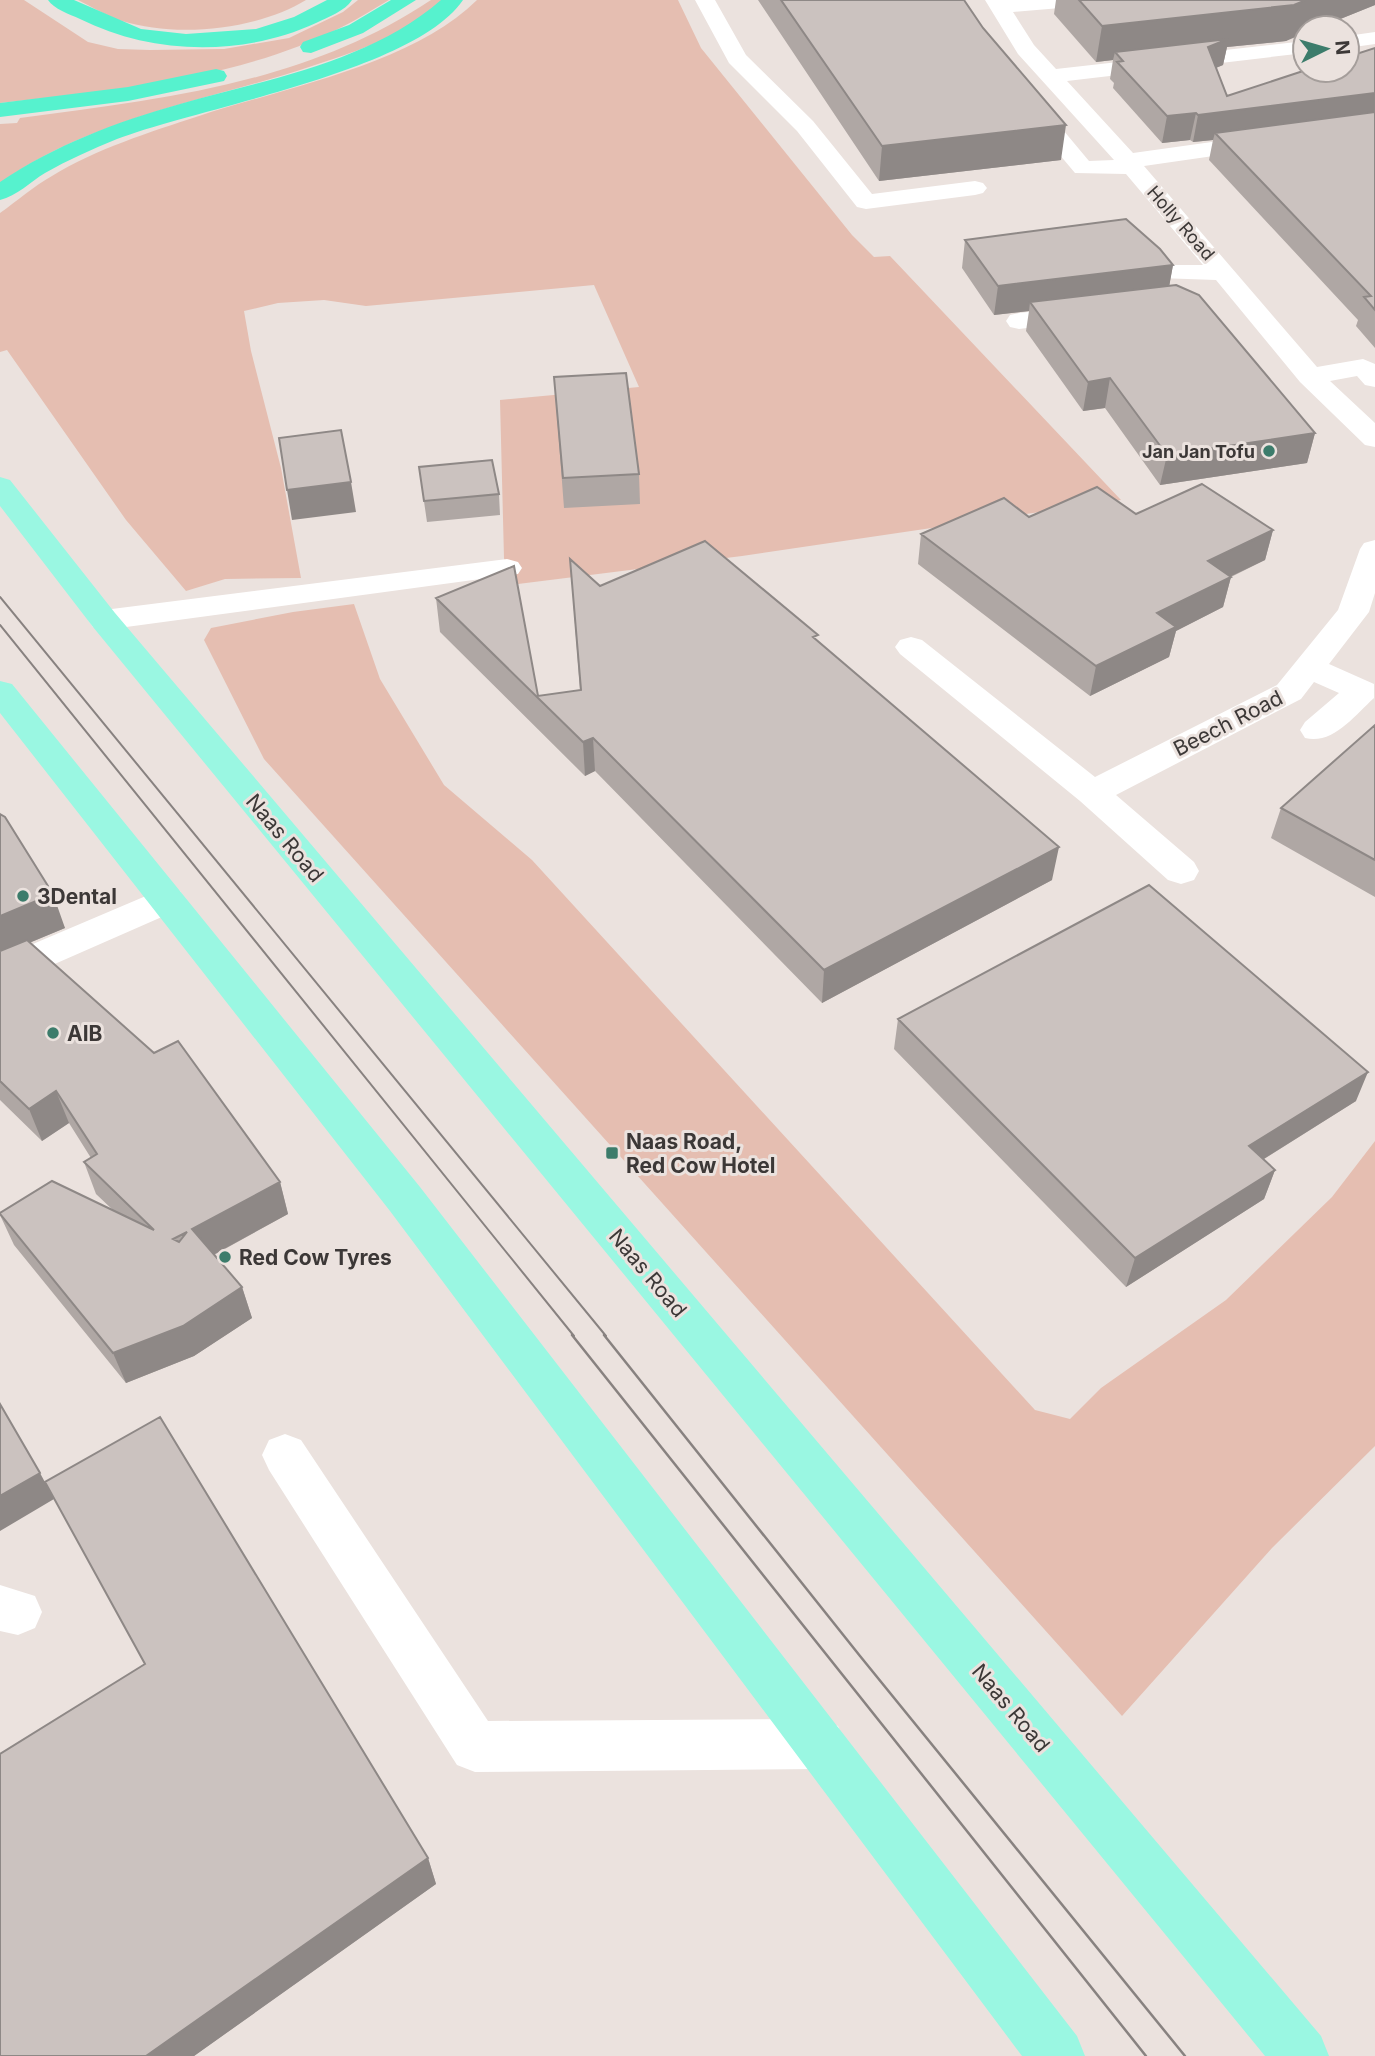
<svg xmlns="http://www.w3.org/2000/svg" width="1375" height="2056" font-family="Inter,sans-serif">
  <rect width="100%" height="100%" fill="#ebe2de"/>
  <!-- green -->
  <path fill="#e5beb1" d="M0 0H24L88 42 118 49 150 50 224 49 289 38 343 12 358 0H389C373 9 358 19 342 27 237 80 115 90 0 103Z
    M78 0H306C257 30 177 38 122 21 107 16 92 7 78 0Z
    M431 0H444C430 10 416 22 401 31 373 46 342 56 312 66 207 101 92 118 0 183V124L17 123 20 118C164 99 307 83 431 0Z
    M477 0H678L701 48 852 235 874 257 890 256 1121 500 742 556 510 585 504 558 500 400 639 387 594 285 366 306 324 300 278 303 244 311 251 351 281 468 301 578 225 579 186 591 126 520 7 350 0 352V213C17 201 34 186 52 176 96 149 150 132 199 116 284 88 413 64 477 0Z
    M354 604 380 679 444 785 532 860 1035 1410 1070 1419 1101 1388 1226 1300 1332 1197 1375 1141V1446L1272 1548 1122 1716 264 759 204 640 211 628 293 612Z"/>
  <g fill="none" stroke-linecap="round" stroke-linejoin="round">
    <!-- minor -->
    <path fill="#fff" fill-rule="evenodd" d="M695 0H715L746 55 813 121 872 194 975 181 983 183 987 188 983 193 975 195 866 209 857 207 797 131 729 63Z
      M985 0H1094L1091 4 1084 6 1013 12 1034 45 1056 69 1305 41V53L1067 81 1133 153 1262 135 1270 137 1274 142 1270 147 1262 149 1144 166 1317 367 1363 359 1375 364V387L1365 385 1357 376 1330 381 1375 423V447L1365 445 1300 382 1216 280 1159 278 1123 246 1120 241 1123 236C1144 231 1160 252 1174 265H1203L1126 174 1075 173 1022 110 1019 105 1022 100H1038L1089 161 1114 160 1018 54Z
      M1375 32V44L1347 48V36Z
      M1081 306 1090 308 1094 314 1090 320 1019 329 1010 327 1006 321 1010 315 1019 313Z
      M1375 540V593L1369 612 1329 664 1374 684V698C1354 716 1333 745 1305 738L1300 730 1305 722 1339 693 1314 682 1301 699 1116 795 1194 862 1199 871 1194 880 1181 884 1168 880 1080 801 900 654 895 647 900 640 911 637 922 640 1095 777 1277 685 1338 610 1360 549 1364 543Z
      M507 559 518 562 522 568 518 574 104 630 93 627 88 620 93 613 104 610Z
      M167 887 180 891 185 900 180 909 0 988V958Z
      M285 1434 301 1440 488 1721 820 1719 838 1726 845 1744 838 1762 820 1769 475 1772 457 1765 269 1470 262 1455 269 1440Z
      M0 1585 35 1596 42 1612 35 1628 18 1635 0 1631Z"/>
    <!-- major -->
    <path fill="#9af7e2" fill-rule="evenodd" d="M0 477 10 480 115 613 1321 2036 1329 2056H1265L93 627 0 506Z
      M0 681 12 684 420 1187 1077 2036 1085 2056H1022L390 1211 0 713Z"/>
    <!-- highway -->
    <path fill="#56f2ce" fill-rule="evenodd" d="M48 0H74L141 29 186 34 256 29 294 17 327 0H352C345 11 328 17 316 23 242 57 152 55 80 19 69 14 54 9 48 0Z
      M391 0H416L363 33 311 53 303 52 300 47 303 42 349 25Z
      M441 0H463C415 71 201 107 117 139 92 149 68 160 45 173 30 182 17 196 0 200V182C55 145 116 122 180 104 268 79 370 62 441 0Z
      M216 69 224 71 227 76 224 81 128 101 0 117V103L128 87Z"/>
    <!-- tram-far1 -->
    <path stroke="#888280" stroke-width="2" d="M0 597 606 1336
      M0 625 574 1336"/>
    <!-- tram -->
    <path stroke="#888280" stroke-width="2.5" d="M572 1335 1146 2056
      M604 1335 860 1656 1185 2056"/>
  </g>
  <!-- wall -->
  <path fill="#afa7a4" d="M758 0H964L1061 160 879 181Z
    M1056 0H1375V5L1318 28H1305L1286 41 1227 47 1223 65 1216 68 1227 96 1375 48V348L1356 326 1358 320 1209 160 1213 140 1193 142 1190 140 1162 143 1113 88 1114 83 1110 79 1113 60 1096 62 1054 14Z
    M965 240 1173 265 1169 286 1315 433 1307 463 1160 485 1105 408 1083 411 1026 331 1029 311 994 315 962 268Z
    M554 377 639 474 640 504 564 508Z
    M419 467 499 494 500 515 427 522Z
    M1136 514 1273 530 1265 560 1231 577 1223 607 1176 631 1169 657 1090 696 918 564 921 534 1029 517Z
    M570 559 600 586 817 641 1052 880 822 1003 595 771 585 776 440 632 436 598 538 696 580 690Z
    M1375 725V897L1271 838 1281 808Z
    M0 814 65 928 29 943 280 1182 288 1214 214 1255 242 1287 252 1318 194 1356 126 1383 14 1245 0 1215 114 1211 96 1194 84 1162 91 1158 69 1123 42 1141 0 1100Z
    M898 1019 1356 1101 1264 1159 1275 1170 1264 1199 1126 1287 894 1049Z
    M45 1482 428 1858 436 1884 194 2056H0L145 1664Z"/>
  <!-- shaded-wall -->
  <path fill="#8e8886" d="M1306 0H1375V5L1318 28H1305V33L1286 41 1227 47 1223 65 1203 73 1115 52 1113 60 1096 62 1102 26Z
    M1375 93V119L1215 133 1213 140 1193 142 1198 115Z
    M1196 113 1190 140 1162 143 1167 116Z
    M1066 125 1061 160 879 181 882 146Z
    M1173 265 1168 293 1030 302 1029 311 994 315 998 286Z
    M1110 378 1105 408 1083 411 1088 382Z
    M1315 433 1307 463 1160 485 1167 455Z
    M351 482 356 512 292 520 287 490Z
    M1273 530 1265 560 1200 591 1208 561Z
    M1231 577 1223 607 1176 631 1169 657 1090 696 1096 666 1157 613Z
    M593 738 595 771 585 776 583 742Z
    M1059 847 1052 880 822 1003 824 970Z
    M53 894 65 928 0 955V916Z
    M1368 1072 1356 1101 1238 1175 1249 1146Z
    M56 1091 69 1123 42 1141 29 1109Z
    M1275 1170 1264 1199 1126 1287 1135 1258Z
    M280 1182 288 1214 202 1261 192 1229Z
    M242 1287 252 1318 194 1356 126 1383 113 1353Z
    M40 1473 54 1499 0 1531V1496Z
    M428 1858 436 1884 194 2056H146Z"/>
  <!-- building -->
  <path fill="#cbc2bf" stroke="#8e8886" stroke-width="2" fill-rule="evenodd" d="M781 0H964L983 28 1066 125 882 146Z
    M1079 0H1306L1294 5 1102 26Z
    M1228 39 1208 47 1227 96 1306 70H1347V57L1375 48V93L1198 115 1196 113 1167 116 1117 62 1123 61 1115 52Z
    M1375 112V310L1364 297 1371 296 1215 133Z
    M1126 219 1160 249 1173 265 998 286 965 240Z
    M1176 285 1199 295 1315 433 1167 455 1110 378 1088 382 1030 302Z
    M626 373 639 474 563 478 554 377Z
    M341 430 351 482 287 490 279 438Z
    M492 460 499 494 424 501 419 467Z
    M1202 484 1273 530 1208 561 1231 577 1157 613 1176 627 1096 666 921 534 1004 498 1029 517 1097 487 1136 514Z
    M705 541 818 635 813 637 1059 847 824 970 593 738 583 742 436 598 514 566 538 696 581 690 570 559 600 586Z
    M1375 725V860L1281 808Z
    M0 814 5 817 53 894 0 916Z
    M1149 885 1368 1072 1249 1146 1275 1170 1135 1258 898 1019Z
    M27 940 154 1053 178 1041 280 1182 192 1229 242 1287 183 1326 113 1353 0 1214V1213L52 1181 154 1230 84 1162 97 1154 56 1091 29 1109 0 1081V951ZM187 1232 179 1242 173 1239Z
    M0 1404 40 1473 0 1496Z
    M160 1417 428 1858 146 2056H0V1754L145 1664 45 1482Z"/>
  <!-- markers -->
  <g fill="#3c7c6b" stroke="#ebe2de" stroke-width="2.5">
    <circle cx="1269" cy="451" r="7"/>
    <circle cx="23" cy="896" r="7"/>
    <circle cx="53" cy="1033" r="7"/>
    <rect x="605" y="1146" width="14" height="14" rx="3.5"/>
    <circle cx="225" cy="1257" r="7"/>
  </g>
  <g text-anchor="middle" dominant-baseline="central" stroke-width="6" stroke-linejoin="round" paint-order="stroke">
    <!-- far-street labels -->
    <g font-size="18" fill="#3c3837" stroke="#ebe2de">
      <text transform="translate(1181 223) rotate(49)">Holly Road</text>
    </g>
    <!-- far-poi labels -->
    <g font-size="18" font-weight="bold" fill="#3c3837" stroke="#ebe2de" text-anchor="end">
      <text x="1255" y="451">Jan Jan Tofu</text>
    </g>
    <!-- street labels -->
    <g font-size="21" fill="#3c3837" stroke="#ebe2de">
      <text transform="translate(1228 723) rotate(-27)">Beech Road</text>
      <text transform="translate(285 838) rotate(50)">Naas Road</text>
      <text transform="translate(648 1273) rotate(50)">Naas Road</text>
      <text transform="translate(1011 1708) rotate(50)">Naas Road</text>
    </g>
    <!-- poi labels -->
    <g font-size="21" font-weight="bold" fill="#3c3837" stroke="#ebe2de" text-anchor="start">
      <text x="37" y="896">3Dental</text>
      <text x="67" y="1033">AIB</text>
      <text x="626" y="1141">Naas Road,<tspan x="626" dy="24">Red Cow Hotel</tspan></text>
      <text x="239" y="1257">Red Cow Tyres</text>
    </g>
  </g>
  <!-- north arrow -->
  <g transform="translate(1326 49) rotate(85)"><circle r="33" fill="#ebe2de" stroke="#a59e9b" stroke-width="2"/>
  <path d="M0-5L12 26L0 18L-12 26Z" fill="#3c7c6b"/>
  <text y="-10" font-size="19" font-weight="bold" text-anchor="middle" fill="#3c3837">N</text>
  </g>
</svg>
